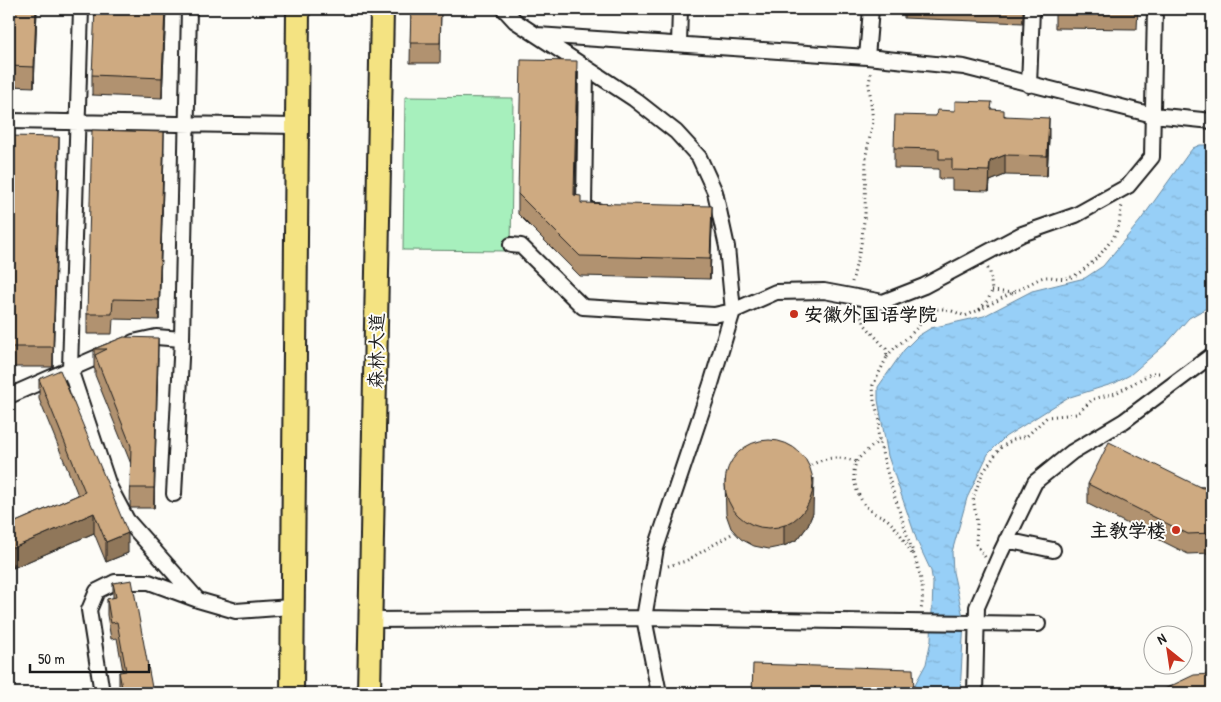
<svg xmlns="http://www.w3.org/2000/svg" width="1221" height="702" font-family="'Patrick Hand','LXGW WenKai TC',sans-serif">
  <defs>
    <pattern id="water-ripples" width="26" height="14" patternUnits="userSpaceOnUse" patternTransform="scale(1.25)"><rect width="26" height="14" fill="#97cff7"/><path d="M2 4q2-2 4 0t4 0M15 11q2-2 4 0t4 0" fill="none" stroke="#82b1d3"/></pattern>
  </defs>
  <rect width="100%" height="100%" fill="#fdfcf7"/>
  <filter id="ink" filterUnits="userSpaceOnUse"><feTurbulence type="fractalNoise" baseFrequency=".02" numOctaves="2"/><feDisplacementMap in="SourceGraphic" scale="10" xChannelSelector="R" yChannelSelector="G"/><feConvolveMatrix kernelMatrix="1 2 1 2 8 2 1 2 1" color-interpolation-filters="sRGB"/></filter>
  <g filter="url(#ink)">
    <!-- green -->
    <path fill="#a7f0bd" stroke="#62866c" d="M405 97 513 98 511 251 403 250Z"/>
    <!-- water -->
    <path fill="url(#water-ripples)" stroke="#66879f" d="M1200 145H1212V305L1189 318 1167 343 1130 375 1115 383 1067 398 1005 437 988 454 967 498 952 552 953 572 964 621 960 693H913V688L926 664 931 640 933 583 931 571 917 541 888 456 878 400V387L904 350 918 336 931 328 984 316 1032 291 1085 278 1103 266 1140 221 1188 154 1193 148Z"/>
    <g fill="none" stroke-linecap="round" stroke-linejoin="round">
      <!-- minor casing -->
      <g stroke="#1c1c1c" stroke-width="18">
        <path id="minor" d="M81 9 70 369 109 486 127 520 198 600
          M504 9 515 21 634 99 676 132 699 157 715 192 727 247 733 311 711 384 656 548 644 618 659 693
          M537 35 867 57 964 67 1153 115 1212 121
          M679 44 680 9
          M867 57 871 9
          M586 68 584 207 592 211H598
          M1029 85 1032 9
          M9 121 297 126
          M511 245 521 246 583 307 714 315 733 311 776 292 824 291 883 302 924 286 1022 234 1076 215 1128 186 1152 157 1155 9
          M133 342 156 337 182 339
          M9 396 109 352
          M174 494 182 339 189 9
          M1006 540 1053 550
          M371 620 644 618 1038 624
          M102 693 89 610 97 591 115 582H149L198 600 236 611 291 607
          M975 693 977 607 1001 552 1035 482 1072 452 1124 421 1212 355"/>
      </g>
      <!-- primary casing -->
      <g stroke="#1c1c1c" stroke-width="26">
        <path id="primary" d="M292 693 298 9
          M369 693 382 9"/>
      </g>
      <!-- path -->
      <path stroke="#1c1c1c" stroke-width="3" stroke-dasharray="1 4" stroke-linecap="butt" d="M852 282 861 245 865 213 866 155 873 122 869 84 871 71
        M992 291 1014 293
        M979 310 1041 278C1051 275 1059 280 1068 278 1084 275 1115 241 1119 225 1120 219 1120 212 1122 206
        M860 312 865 325 886 349 887 357 873 385 874 401 880 421 878 432C883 464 895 497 905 528 913 556 927 580 921 610
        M887 357C894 346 902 343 910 335 933 313 928 300 965 316L979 310 988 300 992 291 990 272 987 267
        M879 440C873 447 861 454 857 461 849 476 858 501 871 511 877 516 882 514 890 522 899 531 906 543 912 554
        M807 468C823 457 838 455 856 462
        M985 557 976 544 977 523 973 498 982 474 1000 448 1014 439 1027 436 1047 417 1077 414 1093 399 1116 393 1152 373H1162
        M668 566 686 561 735 532"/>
      <!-- minor -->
      <use href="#minor" stroke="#fdfcf7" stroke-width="14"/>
      <!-- primary -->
      <use href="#primary" stroke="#f4e382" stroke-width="22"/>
    </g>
    <!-- wall -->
    <path fill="#b1926f" stroke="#1c1c1c" d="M9 9H37L34 87 9 86Z
      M166 9 162 98 92 95V75Z
      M411 9H441L440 63H410Z
      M701 9H827V13Z
      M904 9H1024L1023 23 904 18Z
      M1055 9H1138L1137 29 1055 28Z
      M577 81 575 195 581 203 712 226 710 279 580 276 518 214V194Z
      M992 109 1049 138 1047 176 1005 175 990 181 989 191 952 190V179H939V169L894 168V148L936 116 955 111Z
      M9 136 59 157 53 367H9Z
      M164 152 159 320 113 319 112 334H87V314Z
      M124 337 158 358 154 508H130L131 464 95 375V369H94V349Z
      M39 379 128 553 106 562 94 533 13 568 9 558V525L78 495 39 399Z
      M725 480 813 513 807 527 798 539 784 546 769 549 754 546 741 539 731 528 726 514Z
      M1088 484 1212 487V553L1188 554 1088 504Z
      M113 583 153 693H120L119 688V672L123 671 117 638 111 639 107 615V599L113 598Z"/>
    <!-- shaded-wall -->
    <path fill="#90775a" stroke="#1c1c1c" d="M36 9H37L34 87V67Z
      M165 9H166L162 98V78Z
      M1023 9H1024L1023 23Z
      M1049 118V138L1047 176V156Z
      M164 132V152L159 320V300Z
      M59 137V157L53 367V347Z
      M1005 155V175L990 181 989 191 990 161Z
      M712 206V226L710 279V259Z
      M158 338V358L154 508V488Z
      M814 478 813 513 807 527 798 539 784 546V526Z
      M94 513V533L13 568V548Z
      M128 533V553L106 562V542Z"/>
    <!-- building -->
    <path fill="#ceaa81" stroke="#1c1c1c" d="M9 9H36L34 67 9 66Z
      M95 9H165L162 78 92 75Z
      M411 9H441L440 43H410Z
      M521 60 577 61 574 195 581 196V203L712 206 710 259 580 256 518 194Z
      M955 101 992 102 991 109 1004 110V116L1049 118 1047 156 1005 155 990 161 989 171 952 170V159H939V149L894 148 895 115 936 116 937 110 955 111Z
      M92 130 164 132 159 300 113 299 112 314H87Z
      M9 136 59 137 53 347H9Z
      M124 337 158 338 154 488H130L131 446 95 355 107 349H94Z
      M60 370 128 533 106 542 94 513 13 548 9 538V525L85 492 39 379Z
      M725 484a44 44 0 1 1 88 0a44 44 0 1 1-88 0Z
      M1109 442 1202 488 1212 487V533L1188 534 1088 484Z
      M132 580 153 693H123L119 672 126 671 117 622 111 623 107 599 116 597 113 583Z
      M753 664 913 669 914 693H752Z
      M1212 674V693H1156L1194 675Z"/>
  </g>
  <!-- markers -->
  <g fill="#c8321e" stroke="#fdfcf7" stroke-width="2">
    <circle cx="794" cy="314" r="5"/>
    <circle cx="1176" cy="530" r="5"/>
  </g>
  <g text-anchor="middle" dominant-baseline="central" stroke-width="4" stroke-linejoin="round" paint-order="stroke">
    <!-- poi labels -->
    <g font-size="19" font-weight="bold" fill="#1c1c1c" stroke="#fdfcf7" text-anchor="start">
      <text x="804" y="314">安徽外国语学院</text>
      <text x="1166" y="530" text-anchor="end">主教学楼</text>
    </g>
    <!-- street labels -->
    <g font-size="19" fill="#1c1c1c" stroke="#fdfcf7">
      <text transform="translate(376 351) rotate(-89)">森林大道</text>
    </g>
  </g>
  <!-- margin -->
  <rect width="1221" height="702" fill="none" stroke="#fdfcf7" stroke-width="30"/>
  <rect x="15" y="15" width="1191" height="672" fill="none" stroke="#1c1c1c" stroke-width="2" filter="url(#ink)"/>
  <!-- north arrow -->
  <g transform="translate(1168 650) rotate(330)"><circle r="24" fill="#fdfcf7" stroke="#a3a29f"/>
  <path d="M0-4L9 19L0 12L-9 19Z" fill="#c8321e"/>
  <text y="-8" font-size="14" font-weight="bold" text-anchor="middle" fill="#1c1c1c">N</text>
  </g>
  <!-- scale -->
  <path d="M30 664v8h119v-8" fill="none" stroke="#1c1c1c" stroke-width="2.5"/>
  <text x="38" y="664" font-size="15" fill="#1c1c1c" stroke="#fdfcf7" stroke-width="4" paint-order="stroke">50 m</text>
</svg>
